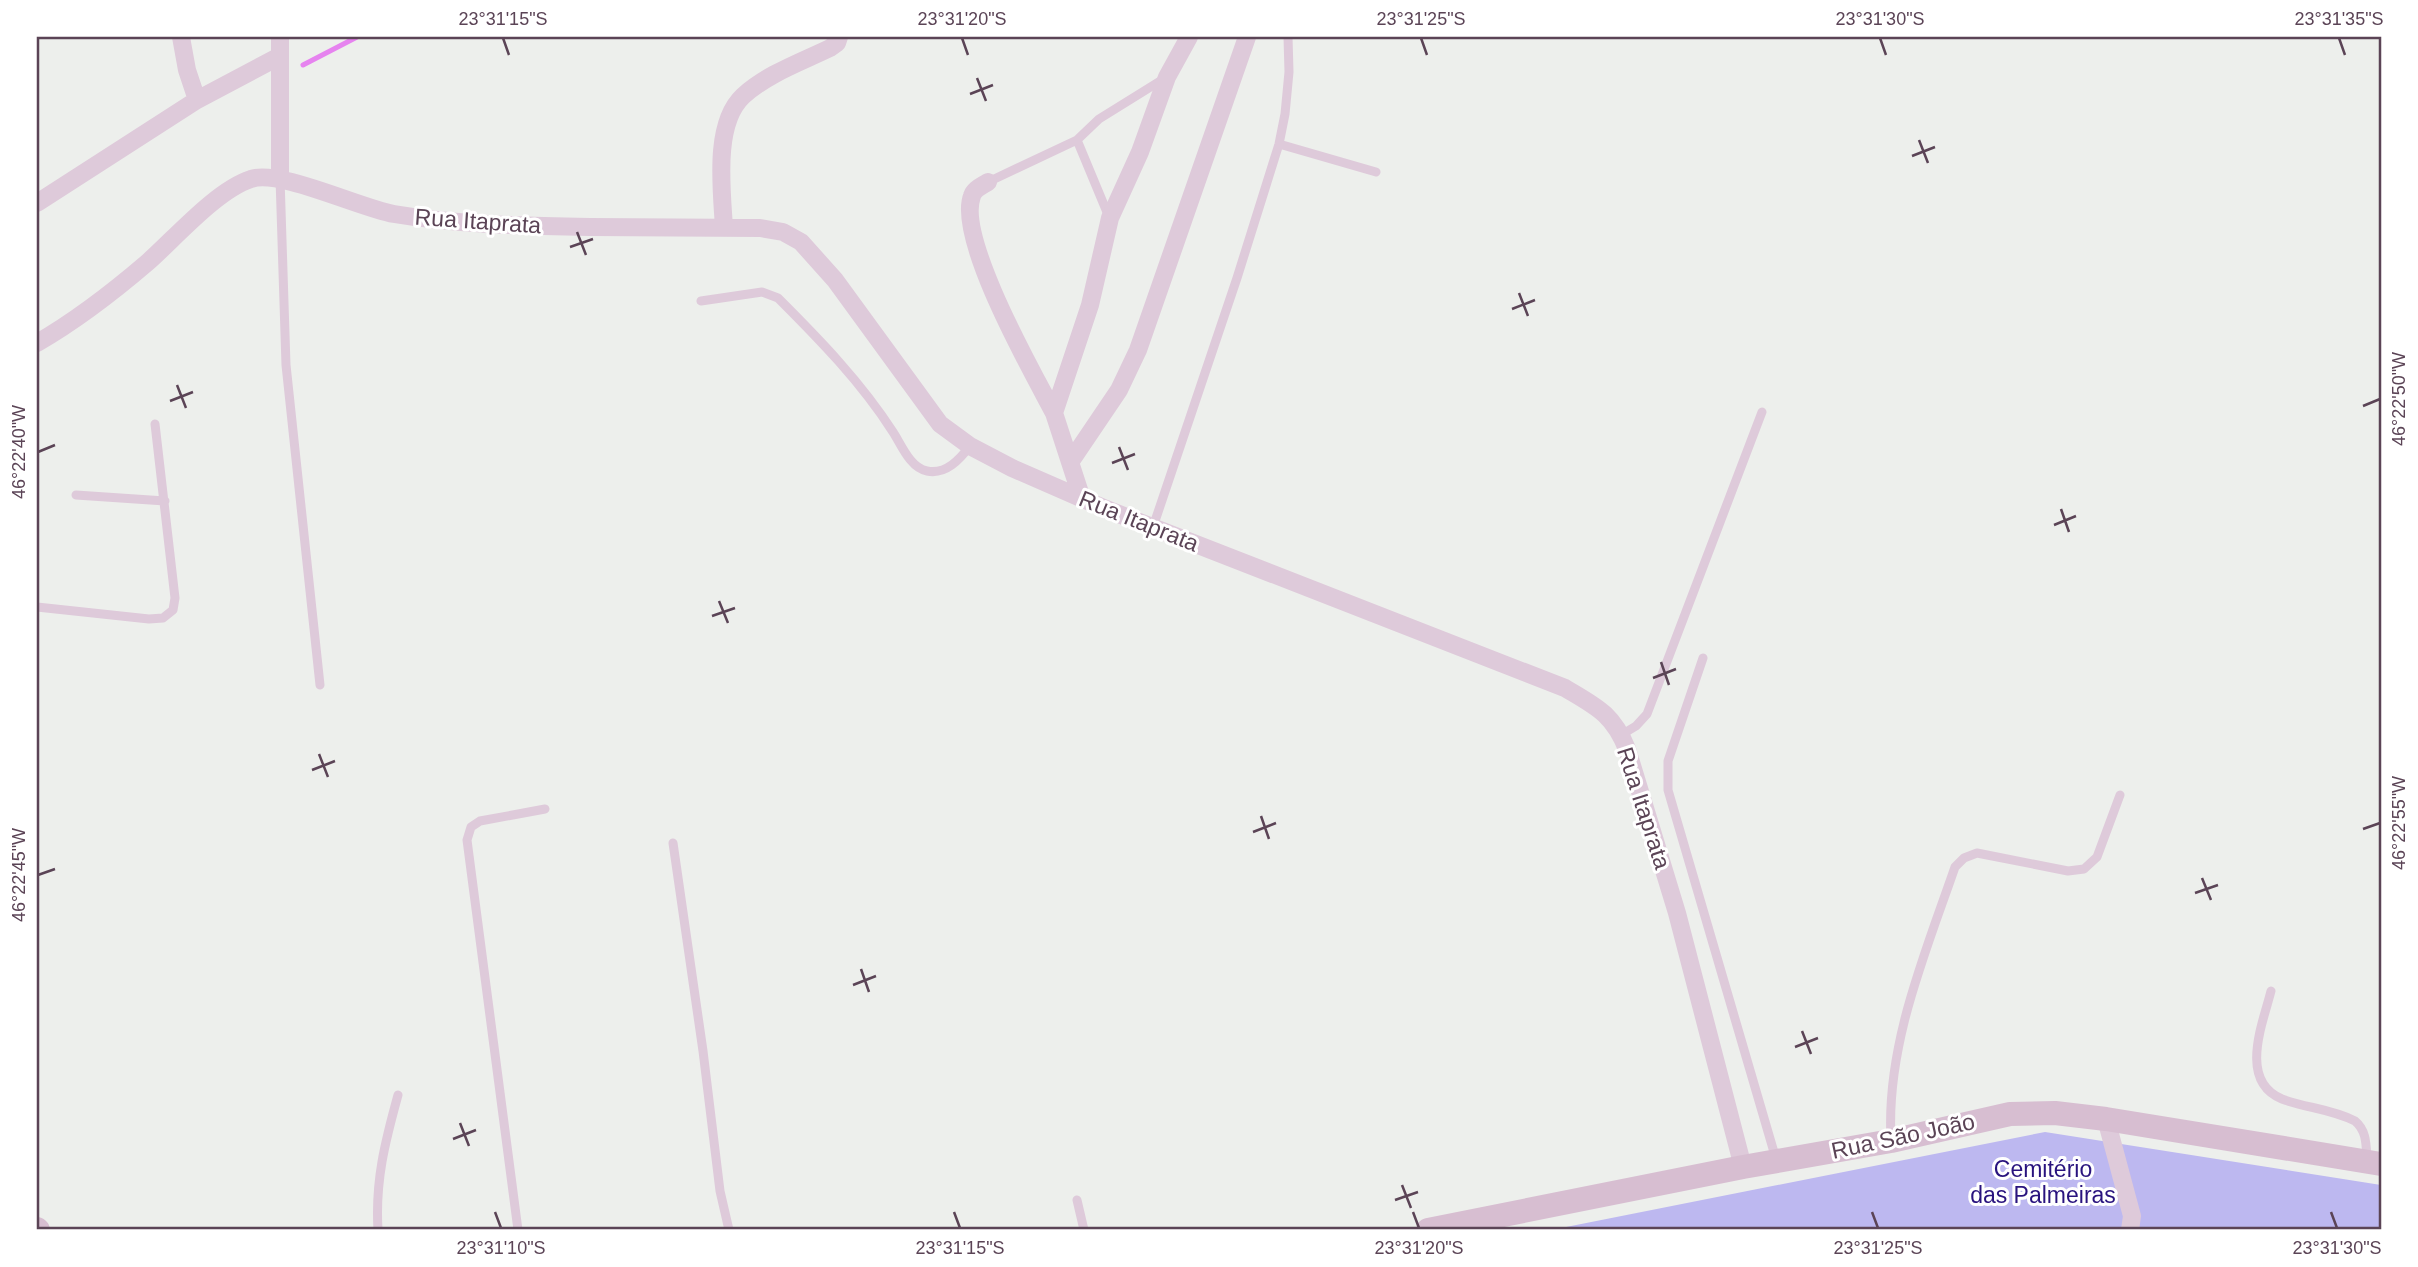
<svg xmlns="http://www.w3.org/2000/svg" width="2418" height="1267" font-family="Helvetica,sans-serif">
  <rect width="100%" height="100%" fill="#edefec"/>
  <!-- green -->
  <path fill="#bdb8f0" d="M2045 1132 2381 1185V1230H1551Z"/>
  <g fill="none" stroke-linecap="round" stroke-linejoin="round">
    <!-- stream -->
    <path stroke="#e683ef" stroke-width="5" d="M303 65 357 37"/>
    <!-- lane -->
    <path stroke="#decada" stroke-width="9" d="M1077 140 1109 217
      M1279 144 1376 172
      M280 178 286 365 320 685
      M988 182 1077 140 1099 119 1165 78
      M701 301 762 292 778 298C819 339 861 382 893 432 901 444 910 468 927 471 946 475 960 459 970 446
      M76 495 165 501
      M1153 527 1237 278 1279 144 1285 114 1289 72 1288 37
      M37 607 149 619 163 618 173 610 175 598 155 424
      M1703 658 1668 761V790L1776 1159
      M1621 735 1636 726 1647 714 1762 412
      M673 843 703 1051 720 1191 729 1230
      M2271 991C2263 1023 2238 1081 2282 1099 2306 1108 2332 1109 2355 1121 2367 1131 2366 1145 2367 1160
      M1891 1139C1886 1045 1925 954 1955 867L1964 858 1977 853 2068 871 2084 869 2097 857 2120 795
      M1077 1200 1084 1230
      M378 1230C375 1181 385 1142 398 1095
      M518 1230 467 840 471 827 480 821 545 809"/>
    <!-- street -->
    <path stroke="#decada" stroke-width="18" d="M181 37 187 70 197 100
      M280 178V37
      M988 182C982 186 974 189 972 196 956 238 1033 373 1054 413
      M37 203 197 100 280 56
      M724 228C722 191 713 124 743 96 767 74 801 62 830 48L837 43 839 37
      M37 343C77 320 113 292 148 262 176 237 217 190 251 179 279 169 360 208 394 214 459 225 524 226 590 227 647 227 703 228 760 228L783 232 801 242 835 280 940 424 970 446 1012 468 1106 509 1565 688C1597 707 1613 714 1627 749L1677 913 1743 1167
      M1071 461 1119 390 1138 350 1247 37
      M1082 499 1054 413 1090 305 1110 218 1140 152 1167 77 1189 37
      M2106 1119 2132 1216 2130 1230"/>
    <!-- secondary -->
    <path stroke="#d7bed1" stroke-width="24" d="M37 1229 38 1230
      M1428 1230 1743 1167 1891 1141 2010 1114 2055 1113 2106 1119 2381 1164"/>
  </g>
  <!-- ticks -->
  <path fill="none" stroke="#5b4456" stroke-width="2.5" d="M503 38 509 55M962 38 968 55M1421 38 1427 55M1880 38 1886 55M2339 38 2345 55M977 78 986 101M970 94 993 85M1919 140 1928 163M1912 156 1935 147M577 232 586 255M570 247 593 239M1519 293 1528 316M1512 309 1535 300M177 385 186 408M170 401 193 392M2363 406 2380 399M1119 447 1128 470M38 452 55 445M1112 463 1135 454M2061 509 2069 532M2054 525 2076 516M719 601 728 623M712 616 735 608M1661 662 1669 685M1653 678 1676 669M319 754 328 777M312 770 335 761M1261 816 1269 839M2363 829 2380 823M1253 832 1276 823M38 875 55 869M2202 878 2211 900M2195 893 2218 885M861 969 869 992M853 985 876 976M1802 1031 1811 1054M1795 1047 1818 1038M460 1123 469 1146M453 1139 476 1130M1402 1185 1411 1208M1395 1200 1418 1192M495 1212 501 1228M954 1212 960 1228M1413 1212 1419 1228M1872 1212 1878 1228M2331 1212 2337 1228"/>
  <g text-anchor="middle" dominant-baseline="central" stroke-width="6" stroke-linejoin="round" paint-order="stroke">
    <!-- street labels -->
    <g font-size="23" fill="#5b4456" stroke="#fff">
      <text transform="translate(478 221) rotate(4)">Rua Itaprata</text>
      <text transform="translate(1139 521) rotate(22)">Rua Itaprata</text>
      <text transform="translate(1644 808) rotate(72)">Rua Itaprata</text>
      <text transform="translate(1903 1136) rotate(-12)">Rua São João</text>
    </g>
    <!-- park labels -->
    <g font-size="23" fill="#29137e" stroke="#fff">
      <text x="2043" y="1169">Cemitério<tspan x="2043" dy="26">das Palmeiras</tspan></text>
    </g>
  </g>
  <!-- border -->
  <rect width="2418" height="1267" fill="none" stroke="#ffffff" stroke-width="77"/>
  <rect x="38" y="38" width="2342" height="1190" fill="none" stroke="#5b4456" stroke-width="2.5"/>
  <g font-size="18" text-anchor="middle" fill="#5b4456">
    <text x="503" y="25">23°31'15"S</text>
    <text x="962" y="25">23°31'20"S</text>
    <text x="1421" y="25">23°31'25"S</text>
    <text x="1880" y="25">23°31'30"S</text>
    <text x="2339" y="25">23°31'35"S</text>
    <text transform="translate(2399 399) rotate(-90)" y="6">46°22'50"W</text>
    <text transform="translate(19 452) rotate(-90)" y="6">46°22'40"W</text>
    <text transform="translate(2399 823) rotate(-90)" y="6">46°22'55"W</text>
    <text transform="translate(19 875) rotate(-90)" y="6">46°22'45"W</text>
    <text x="501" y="1254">23°31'10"S</text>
    <text x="960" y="1254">23°31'15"S</text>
    <text x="1419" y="1254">23°31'20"S</text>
    <text x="1878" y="1254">23°31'25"S</text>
    <text x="2337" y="1254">23°31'30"S</text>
  </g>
</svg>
